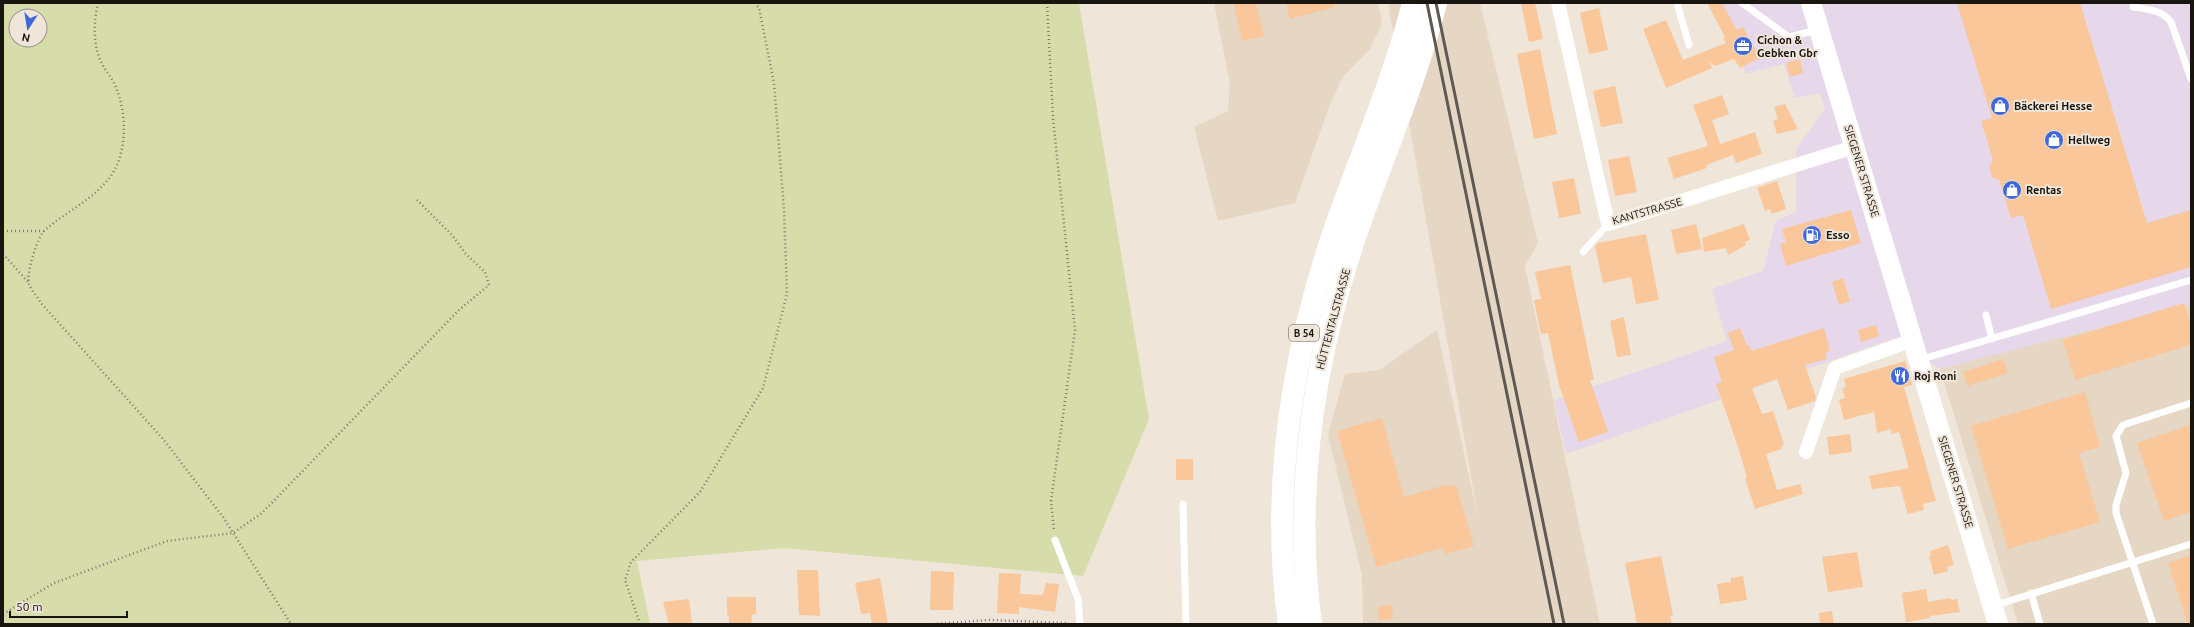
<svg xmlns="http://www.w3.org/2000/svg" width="2194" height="627" font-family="Ubuntu,sans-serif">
  <rect width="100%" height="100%" fill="#efe5d9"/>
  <!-- commercial -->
  <path fill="#e6d7ea" d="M1715 3H2191V304L1940 369 1895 338 1566 454 1554 400 1727 341 1712 289 1763 271 1776 221 1796 212V149L1825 109 1820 93 1795 98 1784 64 1746 74Z"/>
  <!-- built -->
  <path fill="#e6d7c5" d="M1214 3H1378L1382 23 1370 49 1342 78 1329 107 1295 203 1218 221 1194 127 1228 111 1230 84Z
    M1388 3H1480L1538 243 1525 266 1600 624H1363L1362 575 1328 435 1345 374 1379 370 1437 330 1479 522Z
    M2191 304V624H2018L1940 369Z"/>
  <!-- green -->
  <path fill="#d6ddaa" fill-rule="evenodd" d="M3 3H1079L1149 419 1083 576 784 548 637 561 650 624H3ZM16 16H40V40H16Z"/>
  <!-- building -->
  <path fill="#f9c799" d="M1233 3H1256L1264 36 1242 41Z
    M1286 3H1334L1335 7 1290 19Z
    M1521 3H1535L1543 39 1529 42Z
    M1707 3H1722L1737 30 1743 27 1760 58 1740 68 1734 59 1715 66 1710 62 1712 68 1666 88 1643 29 1666 20 1683 60 1726 43 1723 38 1725 37Z
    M1957 3H2080L2147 223 2191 210V267L2051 309 2023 215 2011 218 1999 180 1992 177 1989 167 1993 160 1981 121 1992 118Z
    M1599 8 1608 50 1589 54 1580 13Z
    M1540 49 1557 134 1534 139 1517 54Z
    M1800 59 1803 73 1790 77 1786 63Z
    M1615 86 1623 123 1601 127 1593 91Z
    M1722 95 1729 114 1712 120 1720 144 1755 132 1762 154 1736 163 1733 155 1706 165 1707 168 1674 179 1667 158 1708 146 1693 105Z
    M1785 104 1798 129 1777 134 1773 121 1778 119 1774 107Z
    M1629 156 1637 192 1615 196 1608 160Z
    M1574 178 1581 214 1559 218 1552 182Z
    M1777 181 1786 209 1772 214 1770 209 1765 211 1757 188Z
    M1851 210 1861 243 1786 266 1780 244 1786 242 1782 229Z
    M1696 224 1702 249 1676 254 1671 230Z
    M1744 224 1750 240 1745 242 1746 245 1728 255 1726 248 1704 252 1702 238Z
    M1646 234 1659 300 1636 304 1631 277 1603 283 1595 246 1598 243Z
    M1570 265 1594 380H1590L1608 432 1579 442 1559 385 1548 333 1541 334 1534 300 1541 299 1535 272Z
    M1843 278 1850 301 1839 305 1832 282Z
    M2184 303 2191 326V345L2075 380 2063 340Z
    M1624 317 1631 355 1617 357 1610 321Z
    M1876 325 1879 336 1861 342 1858 330Z
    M1740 328 1747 346 1749 345 1751 351 1824 328 1830 351 1825 353 1827 359 1805 365 1816 397 1815 401 1788 410 1777 379 1752 388 1762 414 1773 411 1784 444 1781 446 1782 449 1766 454 1777 490 1800 484 1803 494 1755 509 1745 478 1747 477 1737 444 1716 384 1722 382 1714 357 1734 350 1728 333Z
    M2003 359 2008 373 1967 386 1963 372Z
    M1905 361 1912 385 1904 387 1936 501 1923 504 1924 510 1908 514 1900 486 1872 489 1869 476 1909 468 1899 432 1892 434 1891 429 1877 433 1874 412 1844 420 1839 400 1845 398 1842 388 1846 387 1844 379Z
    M2085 392 2100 447 2079 453 2100 522 2008 549 1971 426Z
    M1382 418 1404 497 1448 484 1449 487 1456 485 1474 546 1445 554 1443 548 1376 567 1337 431Z
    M2191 425V512L2164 521 2137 443Z
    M1850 434 1852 452 1829 455 1827 437Z
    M1176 459H1193V480H1176Z
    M1948 545 1954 565 1947 567 1948 571 1934 575 1929 556 1931 555 1930 551Z
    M1857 552 1863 587 1828 592 1822 557Z
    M2191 555V624H2188L2168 563Z
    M1661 556 1673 615 1670 616 1672 624H1637L1625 563Z
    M797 570H818L820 616 799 615Z
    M931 571 954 572 953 610H930Z
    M999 573 1021 574 1020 594 1043 595 1046 583 1059 584 1055 612 1019 607V614L997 613Z
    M1743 576 1747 600 1720 604 1717 584 1731 582V578Z
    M880 578 888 624H872L870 613 861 614 855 583Z
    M1926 589 1928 602 1951 598V600L1957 599 1960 612 1930 616V618L1906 622 1902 593Z
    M727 597H756V614L752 615 751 624H729V615H727Z
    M689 599 692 624H669L663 602Z
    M1392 605 1393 619 1379 620 1378 606Z
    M1832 611 1834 624H1820L1819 613Z"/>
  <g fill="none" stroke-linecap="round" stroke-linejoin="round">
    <!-- path -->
    <path stroke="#7f7971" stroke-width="2.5" stroke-dasharray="1 3" stroke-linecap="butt" d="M98 3C94 20 93 40 99 57 102 66 109 74 114 83 125 107 127 135 119 160 107 194 70 208 45 230 37 237 26 274 29 284 31 290 37 296 40 302L163 439 223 517 291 624
      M1047 3 1053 118 1075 330 1051 501 1054 530
      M3 231H44
      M3 254 29 283
      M3 614 54 583 167 541 233 533 262 513 459 310 489 285 485 272 465 253 452 235 417 200
      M640 624 625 580 631 562 700 492 763 388 787 294 784 210 774 83 759 8 755 3
      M933 624 989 620 1069 623"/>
    <!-- lane -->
    <path stroke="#fff" stroke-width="7" d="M1677 3 1689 45
      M1742 3 1789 37 1817 30
      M2133 7C2147 9 2162 10 2171 22L2191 79
      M1583 252 1608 224
      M1986 315 1992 339
      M1919 360 2191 280
      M1183 504 1186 624
      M1055 540 1078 599 1080 624
      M2031 593 2040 624
      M1993 606 2191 544
      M2153 624 2116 513V505L2126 473 2116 436 2123 425 2191 403"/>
    <!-- street -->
    <path stroke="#fff" stroke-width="14" d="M1558 3 1608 224 1854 147
      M1806 452 1835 368 1913 340"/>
    <!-- secondary -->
    <path stroke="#fff" stroke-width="20" d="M1811 3 1998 624"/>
    <!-- highway -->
    <path stroke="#fff" stroke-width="22" d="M1289 624C1270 489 1292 353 1336 225 1362 151 1394 79 1413 3
      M1311 624C1293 491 1314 358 1357 231 1384 155 1416 81 1436 3"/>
    <!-- rail -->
    <path stroke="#5e5952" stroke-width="3" d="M1427 3 1554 624
      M1436 3 1564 624"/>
  </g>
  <!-- icons -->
  <defs>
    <g id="office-disc" transform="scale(1)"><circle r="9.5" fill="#4168da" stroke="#efe5d9"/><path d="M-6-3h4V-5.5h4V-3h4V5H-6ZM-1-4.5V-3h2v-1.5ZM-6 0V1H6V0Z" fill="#fff"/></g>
    <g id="shop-disc" transform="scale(1)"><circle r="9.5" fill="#4168da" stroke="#efe5d9"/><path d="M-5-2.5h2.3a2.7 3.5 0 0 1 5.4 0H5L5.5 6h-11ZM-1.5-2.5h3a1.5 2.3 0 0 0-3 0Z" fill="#fff"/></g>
    <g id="fuel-disc" transform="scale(1)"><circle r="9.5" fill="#4168da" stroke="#efe5d9"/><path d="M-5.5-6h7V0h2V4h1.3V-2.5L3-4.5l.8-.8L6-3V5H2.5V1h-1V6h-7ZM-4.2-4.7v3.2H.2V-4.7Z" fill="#fff"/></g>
    <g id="restaurant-disc" transform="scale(1)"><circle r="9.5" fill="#4168da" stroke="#efe5d9"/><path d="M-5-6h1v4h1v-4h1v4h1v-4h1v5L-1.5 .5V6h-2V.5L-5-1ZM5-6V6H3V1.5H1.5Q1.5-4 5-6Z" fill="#fff"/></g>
  </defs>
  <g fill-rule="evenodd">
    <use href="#office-disc" x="1743" y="46"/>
    <use href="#shop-disc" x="2000" y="106"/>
    <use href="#shop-disc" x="2054" y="140"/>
    <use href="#shop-disc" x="2012" y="190"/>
    <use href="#fuel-disc" x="1812" y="235"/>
    <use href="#restaurant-disc" x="1900" y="376"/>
  </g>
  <g text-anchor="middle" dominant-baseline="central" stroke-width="4" stroke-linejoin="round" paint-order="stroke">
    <!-- shield labels -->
    <rect fill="#efe5d9" stroke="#59544e" stroke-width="1" x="1289" y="325" width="30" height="16" rx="3"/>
    <g font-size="10" font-weight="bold" fill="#191612">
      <text x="1304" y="333">B 54</text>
    </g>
    <!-- poi labels -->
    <g font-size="11" font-weight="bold" fill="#191612" stroke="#efe5d9" text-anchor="start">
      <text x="1757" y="40">Cichon &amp;<tspan x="1757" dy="13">Gebken Gbr</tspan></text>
      <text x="2014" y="106">Bäckerei Hesse</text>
      <text x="2068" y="140">Hellweg</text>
      <text x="2026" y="190">Rentas</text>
      <text x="1826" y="235">Esso</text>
      <text x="1914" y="376">Roj Roni</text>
    </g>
    <!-- street labels -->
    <g font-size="11" fill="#191612" stroke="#efe5d9">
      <text transform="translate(1862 171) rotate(73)">SIEGENER STRASSE</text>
      <text transform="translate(1647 211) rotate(-16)">KANTSTRASSE</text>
      <text transform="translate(1333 319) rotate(-75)">HÜTTENTALSTRASSE</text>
      <text transform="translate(1956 482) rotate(73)">SIEGENER STRASSE</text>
    </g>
  </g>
  <!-- border -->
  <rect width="2194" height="627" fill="none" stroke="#191612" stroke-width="8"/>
  <!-- north arrow -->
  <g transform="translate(28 28) rotate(192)"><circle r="19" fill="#efe5d9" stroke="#999289"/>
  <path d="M0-3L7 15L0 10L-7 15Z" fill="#4168da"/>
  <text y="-6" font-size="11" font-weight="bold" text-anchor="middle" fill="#191612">N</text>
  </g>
  <!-- scale -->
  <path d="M10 611v6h117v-6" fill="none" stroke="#191612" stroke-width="2"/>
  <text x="16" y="611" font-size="12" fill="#191612" stroke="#efe5d9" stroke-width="3" paint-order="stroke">50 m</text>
</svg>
